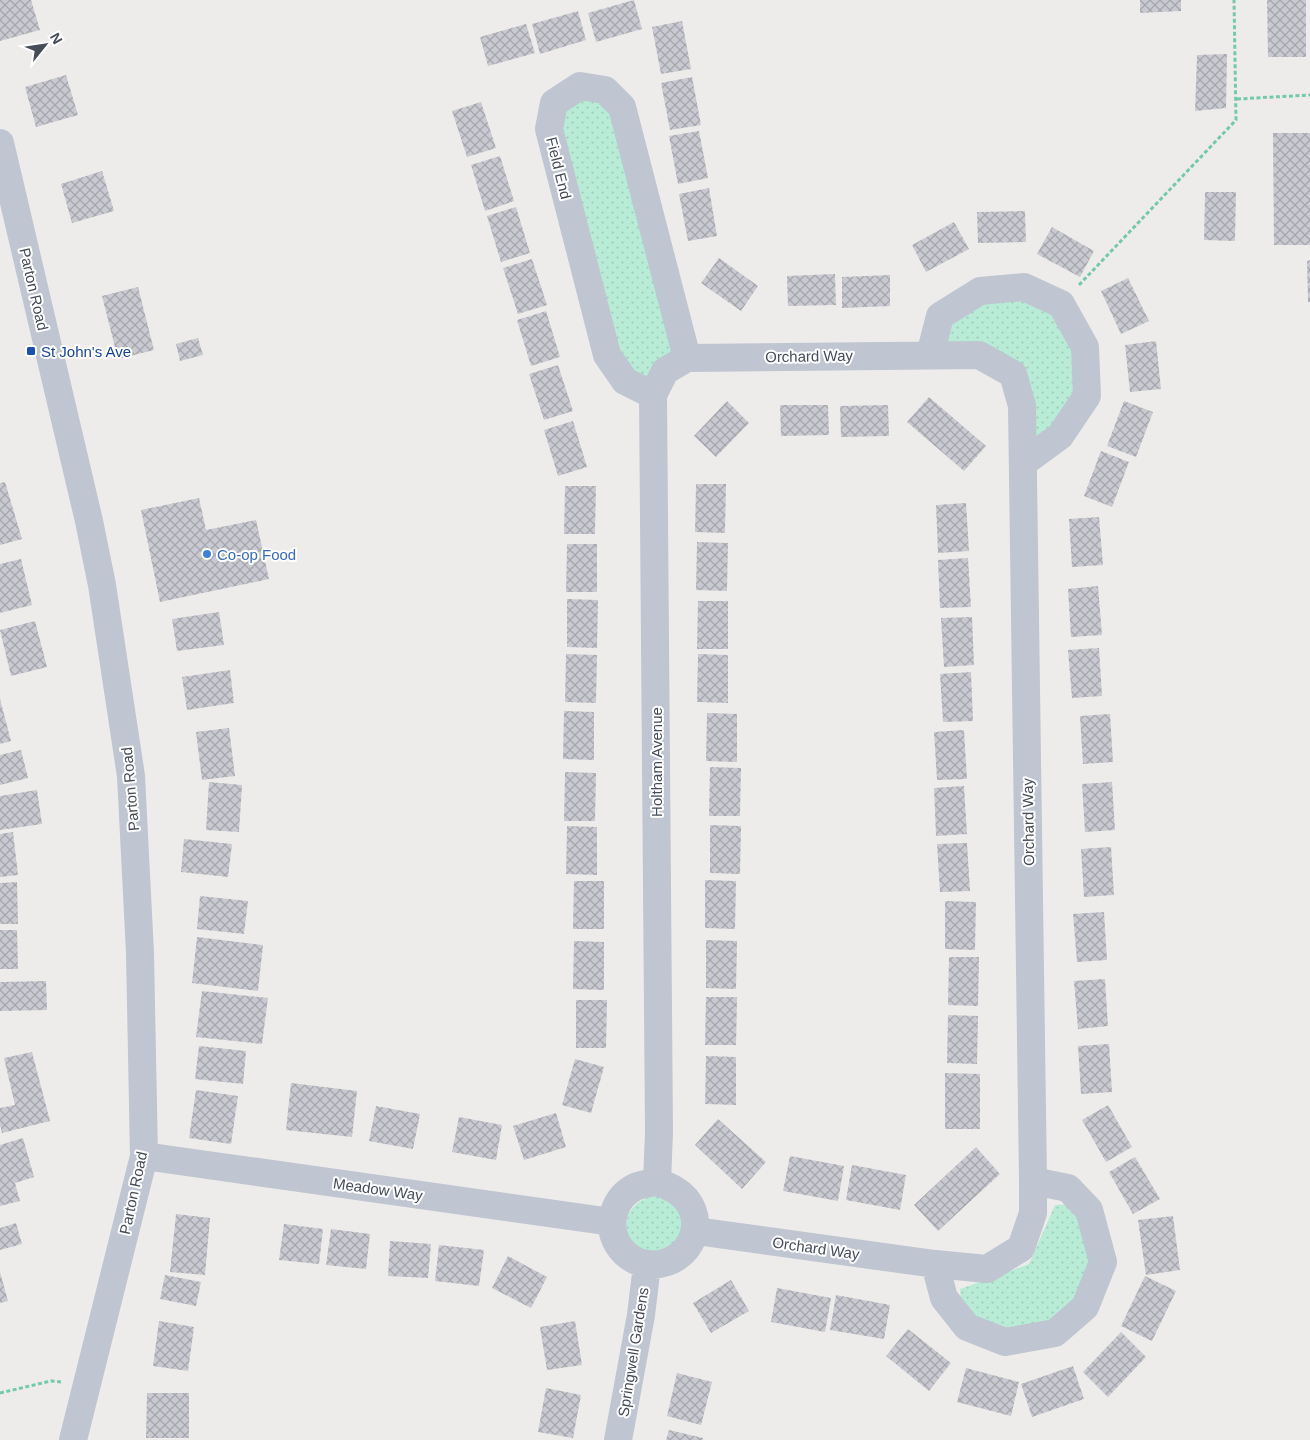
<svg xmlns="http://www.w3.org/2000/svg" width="1310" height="1440" font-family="Helvetica,sans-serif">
  <defs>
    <pattern id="grass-dots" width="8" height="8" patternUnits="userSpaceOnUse" patternTransform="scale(1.25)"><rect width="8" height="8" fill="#b9ecd6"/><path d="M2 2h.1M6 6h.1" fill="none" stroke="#a0ccba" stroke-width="1.8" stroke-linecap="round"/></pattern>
    <pattern id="building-cross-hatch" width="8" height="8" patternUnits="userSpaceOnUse" patternTransform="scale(1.25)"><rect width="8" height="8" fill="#c9cad1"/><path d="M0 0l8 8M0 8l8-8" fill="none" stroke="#a5a6ac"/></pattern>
  </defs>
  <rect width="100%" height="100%" fill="#eeeceb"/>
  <!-- grass -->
  <path fill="url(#grass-dots)" d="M605 90 687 358 653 395 625 381 554 103Z
    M980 291 1061 304 1087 396 1023 463 1013 374 930 355 940 316Z
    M652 1196 661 1197 670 1201 680 1212 683 1229 672 1247C667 1249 659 1254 654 1254 651 1254 649 1252 647 1251 615 1240 622 1204 652 1196Z
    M1070 1204 1079 1216 1090 1260 1080 1297 1050 1321 1004 1328 976 1318 961 1302 960 1289 1029 1264 1055 1205Z"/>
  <!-- building -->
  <path fill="url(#building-cross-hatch)" d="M0 0H31L40 30 0 41Z
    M634 0 642 29 596 42 588 13Z
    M1140 0H1181V11L1140 13Z
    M1267 0H1306V57H1268Z
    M578 11 586 40 540 54 532 24Z
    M682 21 691 69 661 74 652 27Z
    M526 24 535 53 488 66 480 37Z
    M1227 54 1226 108 1195 111 1197 55Z
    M66 75 78 115 36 127 25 87Z
    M692 77 701 125 670 130 661 83Z
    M481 102 496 148 467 157 452 111Z
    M699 131 708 178 678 184 669 136Z
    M1273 133H1310V245H1274Z
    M500 156 514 201 485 211 471 165Z
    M102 171 114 211 72 223 61 184Z
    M709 188 717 236 688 241 679 194Z
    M1205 192H1236L1235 241 1204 240Z
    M516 207 530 253 501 262 487 216Z
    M1025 211 1026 242 978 243 977 212Z
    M954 222 969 249 926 272 912 245Z
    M1052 227 1094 251 1080 277 1037 254Z
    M719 258 758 286 741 311 701 283Z
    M532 259 547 305 518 314 503 268Z
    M1310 260V302H1308L1307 261Z
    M835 274 836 305 788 306 787 276Z
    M890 275V306L842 308V277Z
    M1128 278 1149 321 1121 334 1101 291Z
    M138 287 154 350 118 359 102 296Z
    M546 311 560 357 531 366 517 320Z
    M198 338 203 355 180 361 176 344Z
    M1156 341 1161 389 1130 392 1125 345Z
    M558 365 573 411 544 420 529 374Z
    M929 397 986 446 964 471 907 422Z
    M727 401 749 423 716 457 694 436Z
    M1124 401 1153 412 1136 457 1107 446Z
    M780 405H828L829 435 781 436Z
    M888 405 889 436 841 437 840 406Z
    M573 421 587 467 558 476 544 430Z
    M1101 451 1129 462 1112 507 1084 496Z
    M5 482 22 539 0 545V483Z
    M696 484H726L725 533 695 532Z
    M565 486H596L595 534H564Z
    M199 498 206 530 256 520 269 579 160 602 141 510Z
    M966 503 969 551 938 553 936 505Z
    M1099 517 1103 565 1072 567 1069 519Z
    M697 542 728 543 727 591 696 590Z
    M567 544H597V592H566Z
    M968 558 971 607 940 608 938 560Z
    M21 559 32 605 0 613V564Z
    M1098 586 1102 635 1071 637 1068 589Z
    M567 599 598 600 597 648 567 647Z
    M698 601H728V649H697Z
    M219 612 224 645 177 651 172 619Z
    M972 617 974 665 944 667 941 618Z
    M35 621 47 667 11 676 0 630Z
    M1099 648 1102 696 1072 698 1068 650Z
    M566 654 597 655 596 703 565 702Z
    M698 654 728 655V703L697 702Z
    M230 670 234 703 187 710 182 677Z
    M971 672 973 721 943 722 940 674Z
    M0 699 11 741 0 744Z
    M564 711 594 712V760L563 759Z
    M707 713 737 714V762L706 761Z
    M1110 714 1113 762 1083 764 1080 716Z
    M229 728 235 776 202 780 196 732Z
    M964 730 967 779 937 780 934 732Z
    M21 750 28 778 0 785V755Z
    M710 767 741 768 740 816H709Z
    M565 772 596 773 595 821H564Z
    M209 782 242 785 239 832 206 830Z
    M1112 782 1115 830 1085 832 1082 784Z
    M964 786 967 834 936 836 934 788Z
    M37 790 42 824 0 830V796Z
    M710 825 741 826 740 874 710 873Z
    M567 826 597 827V875L566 874Z
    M13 832 18 875 0 877V834Z
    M184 839 232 844 228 877 181 872Z
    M967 843 970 891 940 892 937 844Z
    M1111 847 1114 895 1084 897 1081 849Z
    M705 880 736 881 735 929 705 928Z
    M574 881H604V929H573Z
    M17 882 18 924H0V883Z
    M200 896 248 901 244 934 197 929Z
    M945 901 976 902 975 950 945 949Z
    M1104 912 1107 960 1077 962 1073 914Z
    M0 930H17L18 969H0Z
    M197 937 263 945 258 991 192 983Z
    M706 940 737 941 736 989 706 988Z
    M574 941 604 942V990L573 989Z
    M949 957H979L978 1006 948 1005Z
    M1105 979 1108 1026 1078 1029 1074 981Z
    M46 981 47 1010 0 1011V982Z
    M202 991 268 998 262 1044 196 1037Z
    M706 997H737L736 1045H705Z
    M576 1000H607L606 1048H576Z
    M948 1015 978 1016 977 1064 947 1063Z
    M1109 1044 1112 1092 1081 1094 1078 1046Z
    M199 1046 246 1051 243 1084 195 1079Z
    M32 1052 50 1121 2 1133 0 1125V1108L15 1105 4 1058Z
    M706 1056 736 1057V1105L705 1104Z
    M575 1059 604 1067 591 1113 562 1105Z
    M945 1073 980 1074V1129H945Z
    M291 1083 357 1091 352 1137 286 1130Z
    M196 1090 238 1096 231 1144 189 1138Z
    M1108 1105 1132 1147 1106 1162 1082 1120Z
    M376 1106 420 1114 413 1149 369 1141Z
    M556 1113 566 1147 524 1160 513 1126Z
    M459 1117 502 1125 496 1160 452 1152Z
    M718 1119 766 1162 742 1189 695 1145Z
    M23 1138 34 1177 15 1183 20 1201 0 1206V1145Z
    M976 1147 1000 1174 938 1231 914 1205Z
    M790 1156 844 1166 838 1201 783 1191Z
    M1135 1157 1160 1199 1133 1214 1109 1172Z
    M852 1165 906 1175 900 1210 846 1200Z
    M176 1214 210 1218 205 1275 170 1272Z
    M1173 1216 1180 1270 1146 1275 1138 1220Z
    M16 1223 22 1244 0 1250V1228Z
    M284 1224 323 1229 319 1264 279 1260Z
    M331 1229 370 1234 366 1269 326 1265Z
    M390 1241 431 1244 428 1278 388 1276Z
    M439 1245 484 1250 479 1286 435 1281Z
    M508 1256 547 1277 531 1308 492 1288Z
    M0 1272 8 1301 0 1303Z
    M165 1275 201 1282 196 1306 160 1299Z
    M1145 1276 1176 1291 1152 1341 1121 1326Z
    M731 1280 749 1311 711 1333 693 1303Z
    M777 1288 831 1298 825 1332 771 1322Z
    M836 1295 890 1305 884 1339 830 1330Z
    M159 1321 194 1327 188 1371 153 1366Z
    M575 1321 582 1365 547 1370 540 1327Z
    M908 1329 951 1363 929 1391 886 1356Z
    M1121 1332 1146 1357 1108 1397 1083 1372Z
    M1073 1366 1084 1399 1032 1417 1021 1384Z
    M966 1368 1019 1382 1011 1416 957 1402Z
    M677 1373 712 1382 701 1425 667 1416Z
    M546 1388 581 1395 573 1438 538 1432Z
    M147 1393H189V1438H146Z
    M669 1430 703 1438V1440H666Z"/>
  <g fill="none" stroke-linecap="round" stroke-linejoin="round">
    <!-- path -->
    <path stroke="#73c9ad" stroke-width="3" stroke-dasharray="4 2.5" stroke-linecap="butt" d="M1237 99 1310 95
      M1079 285 1236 120 1234 0
      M0 1393 51 1381 61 1382"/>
    <!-- minor -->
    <path stroke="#bfc5d1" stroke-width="28" d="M0 143 89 521 102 585 131 776 140 953 144 1156 73 1440
      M930 355 940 316 980 291 1024 287 1061 304 1085 347 1087 396 1060 436 1023 463
      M687 358 979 355 1013 374 1022 406 1033 1181V1213L1021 1248 987 1269 935 1264 696 1231
      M653 395 625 381 607 355 549 129 554 103 580 86 605 90 622 107 687 358
      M144 1156 612 1222
      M657 1182 659 1132 653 395 665 371 687 358
      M657 1182C667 1185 679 1191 686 1199 712 1232 678 1275 639 1262 629 1258 622 1252 617 1243 606 1223 615 1197 635 1187 641 1184 650 1183 657 1182Z
      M935 1264 944 1298 967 1327 1005 1342 1055 1333 1085 1307 1103 1262 1089 1210 1068 1188 1033 1181
      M618 1440 641 1315 647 1265"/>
  </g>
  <!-- markers -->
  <rect fill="#1a4fb4" stroke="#fff" stroke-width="2" x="26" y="346" width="10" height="10" rx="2.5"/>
  <circle fill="#3f7fe0" stroke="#fff" stroke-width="2" cx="207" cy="554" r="5"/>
  <g text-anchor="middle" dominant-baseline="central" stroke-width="4" stroke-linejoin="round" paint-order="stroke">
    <!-- street labels -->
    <g font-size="15" fill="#454c58" stroke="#fff">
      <text transform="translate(559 168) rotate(76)">Field End</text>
      <text transform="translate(34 289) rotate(77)">Parton Road</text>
      <text transform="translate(809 356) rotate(-1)">Orchard Way</text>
      <text transform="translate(656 762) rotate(-90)">Holtham Avenue</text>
      <text transform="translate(130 789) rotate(-95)">Parton Road</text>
      <text transform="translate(1028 822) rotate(-91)">Orchard Way</text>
      <text transform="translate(378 1189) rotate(8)">Meadow Way</text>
      <text transform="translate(133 1193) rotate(-78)">Parton Road</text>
      <text transform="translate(816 1248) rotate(8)">Orchard Way</text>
      <text transform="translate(633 1352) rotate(-81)">Springwell Gardens</text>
    </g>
    <!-- transit labels -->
    <g font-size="15" fill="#164399" stroke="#fff" text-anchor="start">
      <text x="41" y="351">St John's Ave</text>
    </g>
    <!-- shop labels -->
    <g font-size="15" fill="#366cbe" stroke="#fff" text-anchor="start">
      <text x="217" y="554">Co-op Food</text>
    </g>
  </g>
  <!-- north arrow -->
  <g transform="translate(45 45) rotate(60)" stroke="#ffffff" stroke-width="4" paint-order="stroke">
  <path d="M0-4L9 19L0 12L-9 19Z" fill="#454c58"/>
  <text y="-8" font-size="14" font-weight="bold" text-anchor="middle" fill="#454c58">N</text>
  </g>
</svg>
